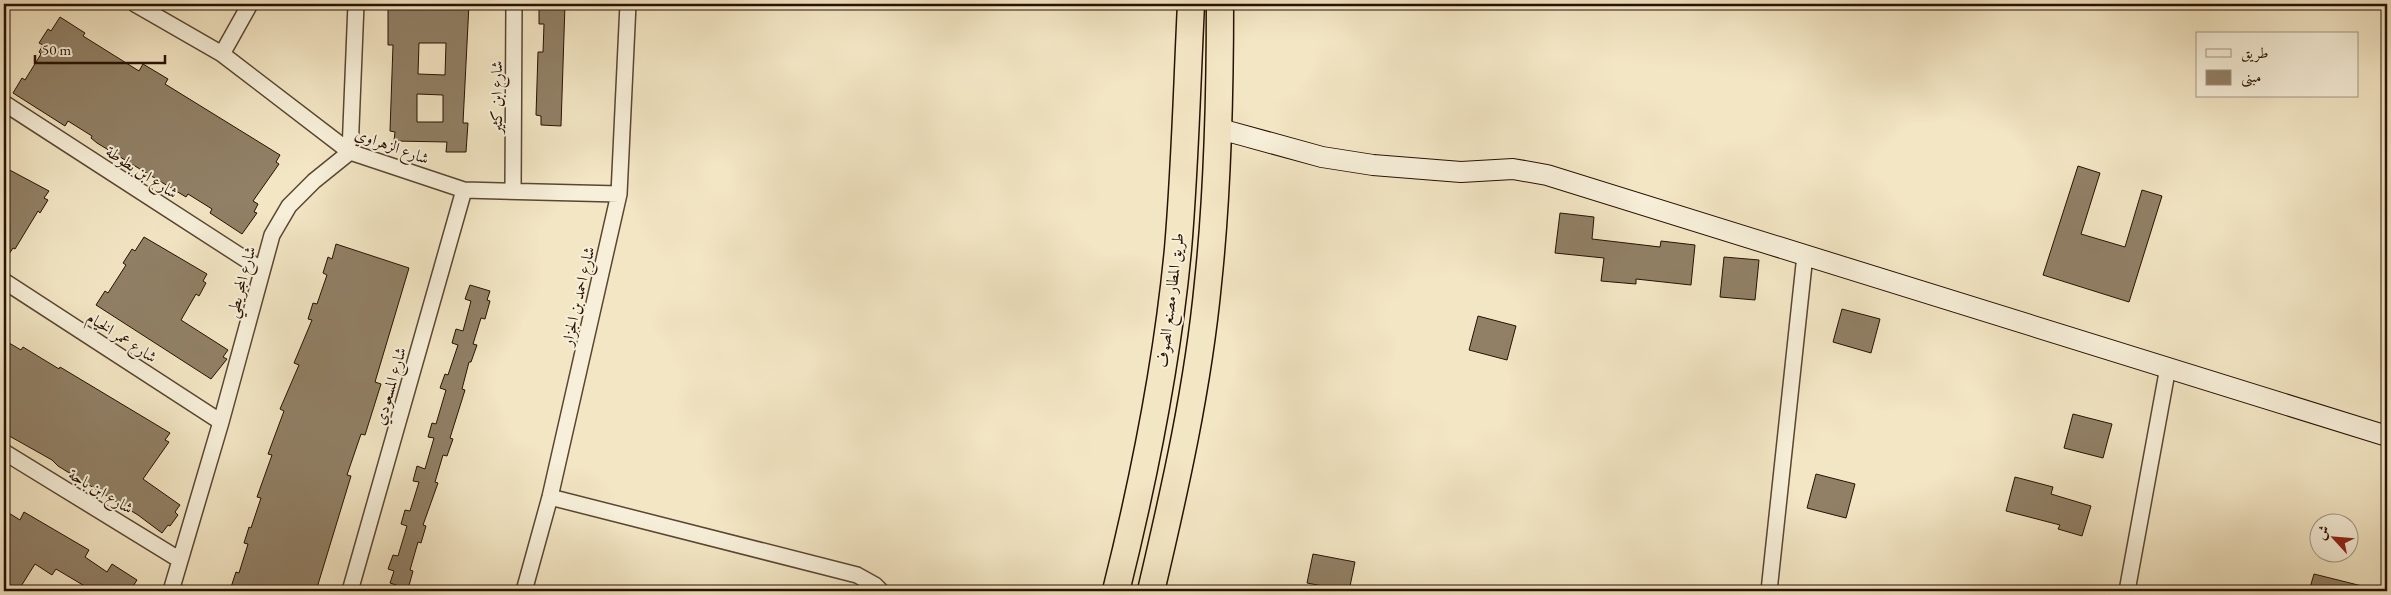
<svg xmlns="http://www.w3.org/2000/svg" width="2391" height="595" font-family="'EB Garamond',Amiri,serif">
  <rect width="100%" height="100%" fill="#f3e6c4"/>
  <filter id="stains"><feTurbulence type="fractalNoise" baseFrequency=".004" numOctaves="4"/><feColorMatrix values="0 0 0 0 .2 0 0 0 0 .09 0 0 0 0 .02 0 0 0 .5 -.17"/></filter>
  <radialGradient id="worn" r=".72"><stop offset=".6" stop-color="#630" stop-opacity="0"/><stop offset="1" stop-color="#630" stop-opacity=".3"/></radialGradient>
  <!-- building -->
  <path fill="#918066" stroke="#271101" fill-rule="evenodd" d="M388 4H469L463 123H468L466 152H446L447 142 394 141 395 132 390 131 393 45H388ZM419 43H446L445 75 418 74ZM417 94 443 95V122H417Z
    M539 4H565L561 126 541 125V116L536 115 538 52H543L544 24H539Z
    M60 17 85 33 83 36 139 71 143 64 168 79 165 84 280 155 276 162 279 164 253 201 258 204 254 212 257 213 242 234 210 213 212 209 188 194 186 197 97 143 91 138 92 136 68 121 65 126 13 93 22 78 25 80 41 54 39 52 43 45 39 43 48 29 51 31Z
    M2078 166 2100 173 2081 234 2125 247 2142 190 2162 196 2129 302 2043 275Z
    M4 167 49 191 44 198 48 200 40 213 38 211 15 249 13 248 4 262Z
    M1560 213 1594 217 1592 239 1660 247 1661 241 1695 245 1691 285 1636 279V284L1601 281 1604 258 1555 253Z
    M144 237 207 274 203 281 206 283 199 296 196 294 181 320 228 350 223 357 227 359 211 379 96 305 105 291 108 293 126 265 123 263 132 249 135 251Z
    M336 244 409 268 375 382 381 384 365 435 361 434 347 475 351 476 316 591H242L231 587 236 572 239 573 248 544 244 543 249 527 251 528 261 498 257 497 272 455 268 454 284 411 280 409 299 365 294 363 312 320 308 319 313 303 317 304 327 275 323 273 328 257 332 259Z
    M1724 257 1759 260 1755 300 1720 297Z
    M470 285 490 291 487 300 490 301 485 319 481 318 473 344 477 345 471 362H469L462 389 465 390 450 438 453 439 447 456 443 455 435 482 438 483 423 525 426 526 421 543 418 542 410 570 413 571 408 589 390 583 394 571 388 569 393 555 398 556 407 526 401 524 405 510 410 511 419 482 413 481 417 466 425 469 434 438 428 437 432 423 436 424 446 390 440 388 445 374 448 375 458 345 452 343 456 329 463 331 471 301 465 299Z
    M1842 309 1880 319 1871 353 1833 342Z
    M1478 316 1516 326 1507 360 1469 350Z
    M4 340 21 350 23 347 59 369 60 367 170 433 165 440 169 442 143 479 180 505 175 512 178 515 170 526 168 525 162 533 138 515 58 466 52 460 4 433Z
    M2073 414 2112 424 2103 458 2064 448Z
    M1816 474 1855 484 1846 518 1807 508Z
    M2015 477 2053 487 2051 494 2091 506 2082 536 2058 529 2060 525 2006 511Z
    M4 510 20 520 24 512 89 550 85 557 107 572 112 564 137 580 130 591H93L56 569 52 575 35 564 18 591H4Z
    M1313 554 1355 562 1349 591 1307 583Z
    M2314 574 2362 586V591H2309Z"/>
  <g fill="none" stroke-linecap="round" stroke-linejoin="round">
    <!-- street casing -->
    <g stroke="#5a4632" stroke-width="18">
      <path id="street" d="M135 4 222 54 350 152 464 190 619 194
        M222 54 250 4
        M4 103 262 270
        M513 190 514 4
        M4 281 221 422
        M4 452 180 560
        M550 497 857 575 875 585 881 591
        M171 591 221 422 272 235 289 206 314 181 350 152 356 4
        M350 591 464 190
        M524 591 550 497 619 194 628 4
        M1769 591 1805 255
        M2127 591 2168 367"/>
    </g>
    <!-- secondary casing -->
    <g stroke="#271101" stroke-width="22">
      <path id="secondary" d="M1220 129 1322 157 1373 165 1461 172 1513 169 1547 175 2387 436"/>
    </g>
    <!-- highway casing -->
    <g stroke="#271101" stroke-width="29">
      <path id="highway" d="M1116 591C1144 479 1167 365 1178 249 1185 168 1187 85 1191 4
        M1151 591C1175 489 1198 387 1208 283 1218 190 1220 97 1220 4"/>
    </g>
    <!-- street -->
    <use href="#street" stroke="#f7efd9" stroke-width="15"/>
    <!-- secondary -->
    <use href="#secondary" stroke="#f7efd9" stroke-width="20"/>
    <!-- highway -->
    <use href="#highway" stroke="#f3e6c4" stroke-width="26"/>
  </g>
  <g text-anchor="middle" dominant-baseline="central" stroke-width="4" stroke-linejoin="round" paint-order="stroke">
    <!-- street labels -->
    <g font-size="16" fill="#271101" stroke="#f7efd9">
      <text transform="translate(496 97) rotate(-90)">شارع ابن كثير</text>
      <text transform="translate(392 146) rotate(20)">شارع الزهراوي</text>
      <text transform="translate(142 172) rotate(33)">شارع ابن بطوطة</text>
      <text transform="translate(241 282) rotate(-75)">شارع المجريطي</text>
      <text transform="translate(578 296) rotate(-77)">شارع احمد بن الجزار</text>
      <text transform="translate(1170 300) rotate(-83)">طريق المطار مصنع الصوف</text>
      <text transform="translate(122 337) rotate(33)">شارع عمر الخيام</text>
      <text transform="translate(390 386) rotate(-74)">شارع المسعودي</text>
      <text transform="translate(101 491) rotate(31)">شارع ابن باجة</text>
    </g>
  </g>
  <!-- margin -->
  <rect width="2391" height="595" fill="none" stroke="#f3e6c4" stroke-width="20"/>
  <rect x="5" y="5" width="2381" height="585" fill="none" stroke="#271101" stroke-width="2.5"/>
  <rect x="10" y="10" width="2371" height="575" fill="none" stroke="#271101"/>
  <!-- legend -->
  <rect x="2196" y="32" width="162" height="65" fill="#f7efd9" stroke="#a49683"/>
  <rect x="2206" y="49" width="25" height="8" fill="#f7efd9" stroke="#a49683"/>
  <text x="2241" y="58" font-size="15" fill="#271101">طريق</text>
  <rect x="2206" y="70" width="25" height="15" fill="#918066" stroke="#a49683"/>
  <text x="2241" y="82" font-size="15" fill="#271101">مبنى</text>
  <!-- north arrow -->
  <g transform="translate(2334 538) rotate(296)"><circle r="24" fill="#f7efd9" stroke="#a49683"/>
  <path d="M0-4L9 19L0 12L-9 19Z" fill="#8f2418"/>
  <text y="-8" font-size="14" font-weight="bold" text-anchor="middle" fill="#271101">ش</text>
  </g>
  <!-- scale -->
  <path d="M35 55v8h130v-8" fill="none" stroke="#271101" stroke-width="2.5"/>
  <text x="42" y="55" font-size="15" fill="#271101" stroke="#f7efd9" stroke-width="4" paint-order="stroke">50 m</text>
  <rect width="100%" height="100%" filter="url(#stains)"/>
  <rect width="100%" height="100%" fill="url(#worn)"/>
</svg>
